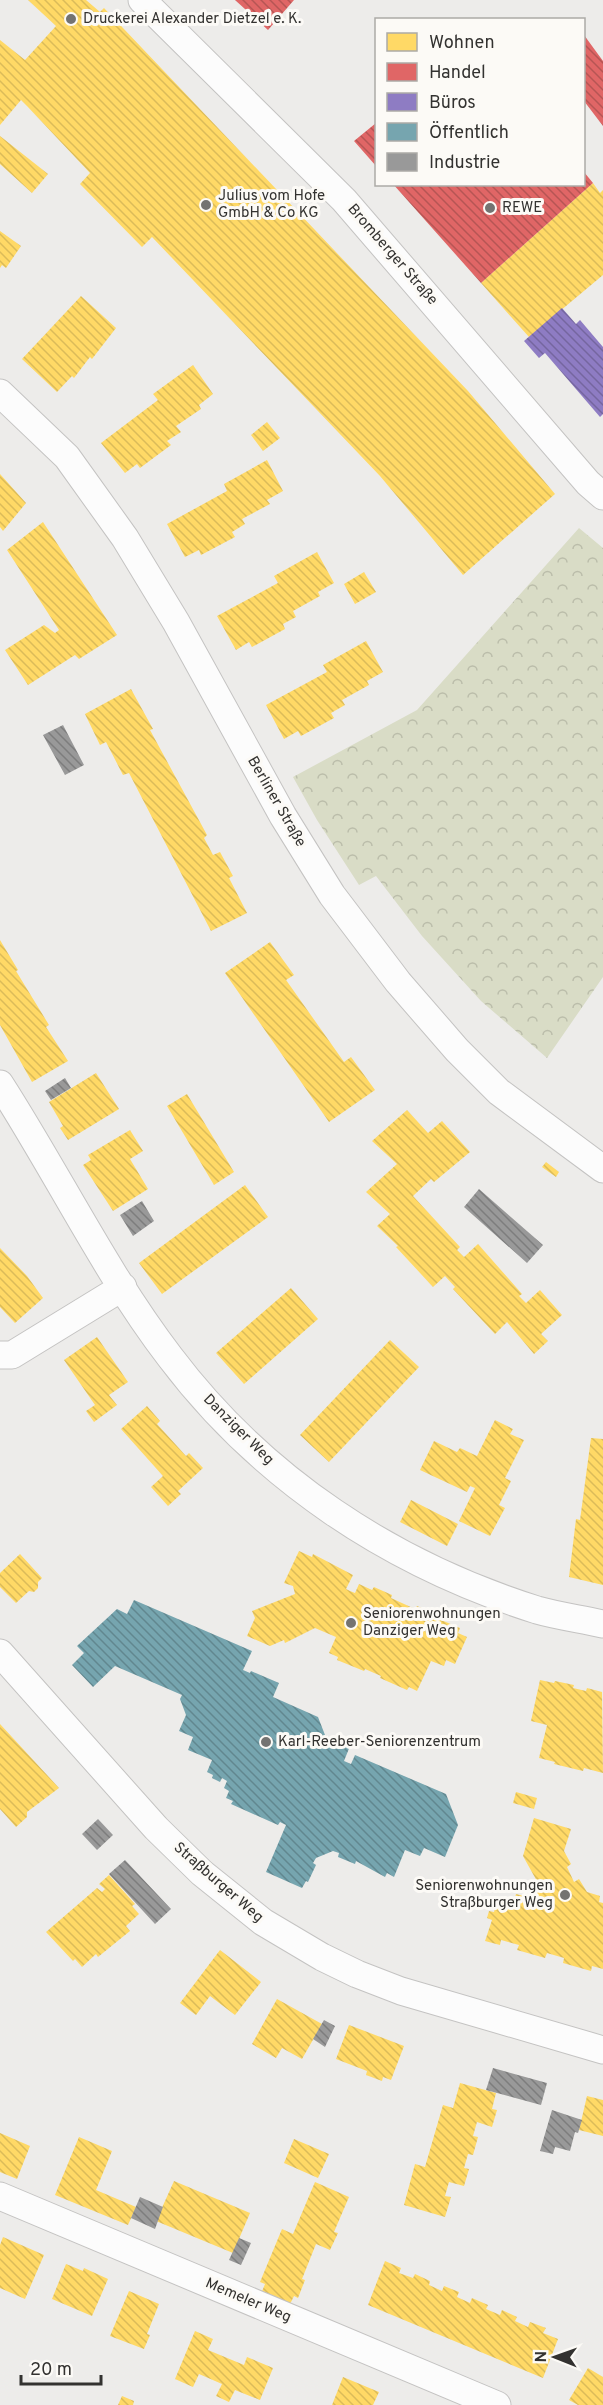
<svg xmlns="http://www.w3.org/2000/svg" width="603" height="2405" font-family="Overpass,sans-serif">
  <defs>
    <pattern id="park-crowns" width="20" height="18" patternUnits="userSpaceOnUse" patternTransform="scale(1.5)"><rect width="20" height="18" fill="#d9dcc6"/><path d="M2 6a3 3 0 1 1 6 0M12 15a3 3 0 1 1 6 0" fill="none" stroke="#bbbdaa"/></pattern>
    <pattern id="homes-back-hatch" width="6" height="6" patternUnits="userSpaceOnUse" patternTransform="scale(1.5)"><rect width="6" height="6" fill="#ffd966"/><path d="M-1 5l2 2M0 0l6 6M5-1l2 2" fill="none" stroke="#dbbb59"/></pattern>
    <pattern id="shops-back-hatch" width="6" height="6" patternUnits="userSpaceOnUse" patternTransform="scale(1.5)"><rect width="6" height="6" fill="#e06666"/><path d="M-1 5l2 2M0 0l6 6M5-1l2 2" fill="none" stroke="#b65554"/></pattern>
    <pattern id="offices-back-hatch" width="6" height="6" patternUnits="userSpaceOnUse" patternTransform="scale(1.5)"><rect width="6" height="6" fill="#8e7cc3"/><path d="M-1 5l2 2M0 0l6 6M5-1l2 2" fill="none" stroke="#75669f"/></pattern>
    <pattern id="public-back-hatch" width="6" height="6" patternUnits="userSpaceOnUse" patternTransform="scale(1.5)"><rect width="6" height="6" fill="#76a5af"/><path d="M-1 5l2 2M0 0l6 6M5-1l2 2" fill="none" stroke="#61878f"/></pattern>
    <pattern id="industry-back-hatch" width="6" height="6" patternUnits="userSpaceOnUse" patternTransform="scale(1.5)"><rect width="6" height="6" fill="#999"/><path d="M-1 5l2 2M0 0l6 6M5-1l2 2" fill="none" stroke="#7d7d7d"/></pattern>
  </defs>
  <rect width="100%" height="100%" fill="#edecea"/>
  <!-- park -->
  <path fill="url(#park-crowns)" d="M579 528 603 548V977L547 1058 481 1001 422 936 376 876 359 885 317 820 293 777 417 710Z"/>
  <!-- homes -->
  <path fill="url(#homes-back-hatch)" d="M28 0H86L100 12 104 8 468 391 555 494 463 575 380 476 152 237 142 247 80 184 90 173 27 106 21 100 0 125V40L25 60 56 26Z
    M0 136 48 174 32 193 0 164Z
    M593 183 600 193 603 190V275L529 337 481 283Z
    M0 231 21 246 6 268 2 265 0 268Z
    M81 296 116 328 92 359 90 357 74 378 72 376 57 392 22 359Z
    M193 365 213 394 199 405 201 409 176 426 181 432 167 441 171 445 140 468 137 464 125 473 101 443 158 400 153 394Z
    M267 422 280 438 263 451 251 435Z
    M267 460 283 491 267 500 270 504 242 519 245 524 232 532 235 537 201 555 199 550 185 557 167 524 227 491 224 484Z
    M0 474 26 503 3 531 0 527Z
    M43 522 117 635 79 659 75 655 28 685 5 650 44 625 55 633 59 630 7 550Z
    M317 552 334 583 318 592 320 596 293 611 296 617 283 624 285 629 252 647 249 642 236 650 217 616 278 583 274 576Z
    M364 572 376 592 355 604 344 584Z
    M366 641 383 672 367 681 369 685 342 700 345 705 331 713 334 718 301 736 298 731 284 739 266 705 327 672 323 665Z
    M131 689 153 729 150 730 207 835 204 838 213 855 220 852 233 876 229 878 247 913 211 931 129 773 123 775 106 742 100 745 85 714Z
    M0 940 18 970 16 971 49 1025 46 1027 68 1061 32 1082 0 1025Z
    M270 942 294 975 286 980 291 987 344 1062 351 1057 375 1090 329 1122 225 973Z
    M96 1073 119 1109 68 1140 60 1128 63 1126 49 1102Z
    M187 1094 234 1172 214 1185 167 1106Z
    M407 1110 428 1133 442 1121 470 1152 434 1182 431 1179 413 1196 460 1247 457 1250 464 1257 478 1244 522 1294 519 1296 526 1303 540 1290 562 1315 541 1334 548 1341 534 1354 507 1322 495 1334 453 1289 455 1287 445 1276 433 1287 396 1247 398 1246 377 1226 390 1214 366 1192 397 1164 372 1141Z
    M130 1130 143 1151 130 1159 148 1189 113 1211 83 1165 91 1160 88 1155Z
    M546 1162 559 1172 556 1177 542 1167Z
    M245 1185 268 1217 162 1294 139 1263Z
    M0 1248 27 1276 43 1298 15 1323 0 1307Z
    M291 1288 318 1319 244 1384 216 1353Z
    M97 1337 128 1382 109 1395 117 1405 94 1422 86 1411 95 1405 64 1360Z
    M390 1340 419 1367 329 1462 300 1435Z
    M147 1406 160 1421 157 1424 186 1456 189 1453 203 1468 178 1491 181 1494 168 1506 151 1487 163 1476 121 1429Z
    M495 1420 513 1429 510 1434 524 1440 505 1478 511 1481 499 1505 505 1508 490 1536 459 1521 475 1488 470 1486 467 1492 420 1470 434 1441 457 1452 460 1448 477 1456Z
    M591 1438 603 1439V1585L569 1577 576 1519 580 1520Z
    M411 1500 458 1524 447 1546 400 1522Z
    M299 1551 312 1557 313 1554 353 1575 346 1589 350 1591 355 1593 359 1584 372 1590 374 1587 392 1595 391 1598 415 1609 417 1606 435 1614 434 1617 460 1628 458 1633 467 1637 455 1664 446 1660 444 1666 431 1661 417 1691 409 1687 407 1690 380 1678 381 1676 365 1669 364 1671 337 1660 338 1657 329 1653 336 1637 315 1628 285 1643 284 1640 270 1646 247 1636 255 1618 252 1611 295 1594 293 1586 284 1583Z
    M20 1554 42 1578 38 1582V1588L34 1592 29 1591 16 1603 0 1587V1573Z
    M540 1680 554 1683 555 1681 574 1685 573 1688 586 1691 587 1688 602 1692 603 1773 584 1768 583 1771 554 1764 555 1762 539 1758 547 1725 531 1721Z
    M0 1724 59 1788 27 1812V1817L16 1827 0 1809Z
    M516 1792 537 1798 534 1809 513 1803Z
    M534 1818 571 1829 564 1851 571 1864 567 1867 574 1882 579 1879 587 1892 600 1896 599 1902 603 1903V1969L592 1966 591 1971 563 1963 564 1958 547 1953 545 1958 517 1950 519 1945 501 1940 500 1945 485 1941 492 1920 487 1918 489 1911 494 1912 497 1901 513 1906 516 1894 532 1898 538 1883 523 1856Z
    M109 1875 135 1904 132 1906 139 1914 126 1926 130 1931 98 1957 96 1954 82 1967 75 1959 73 1961 46 1932 97 1888 102 1892 105 1889 99 1884Z
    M220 1950 261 1982 235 2015 210 1996 196 2015 180 2003Z
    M277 1999 322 2024 302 2059 282 2048 276 2058 252 2044Z
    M349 2025 404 2046 391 2080 383 2077 382 2081 366 2075 367 2071 336 2059Z
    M460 2083 496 2093 492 2109 497 2110 492 2127 477 2122 473 2136 478 2137 473 2155 468 2154 464 2168 469 2169 464 2186 449 2182 445 2196 451 2197 445 2217 404 2205 415 2164 425 2167 443 2105 453 2108Z
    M587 2096 603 2100V2136L579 2130Z
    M0 2133 30 2146 17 2179 0 2172Z
    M79 2137 112 2151 96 2190 136 2207 128 2225 55 2195Z
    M294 2139 329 2154 318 2178 284 2163Z
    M174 2181 250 2213 233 2253 156 2221Z
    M315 2182 349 2197 334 2232 338 2233 330 2250 316 2244 302 2279 305 2280 298 2298 294 2296 289 2306 261 2294 265 2284 260 2282 282 2229 293 2234Z
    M3 2237 44 2255 25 2299 0 2288V2245Z
    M385 2261 401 2268 399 2273 413 2278 415 2274 430 2281 429 2285 442 2291 444 2286 459 2292 457 2297 470 2303 472 2298 488 2305 486 2309 500 2315 502 2310 517 2317 515 2321 528 2327 530 2322 546 2328 543 2333 558 2339 543 2378 368 2305Z
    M66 2264 83 2271 84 2268 108 2279 92 2316 52 2299Z
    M129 2291 159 2304 147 2334 150 2335 144 2349 110 2336Z
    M195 2331 213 2339 208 2350 244 2365 247 2357 273 2368 260 2400 235 2390 229 2402 216 2396 222 2384 199 2374 193 2387 175 2379Z
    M588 2368 603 2377V2405H578L569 2400Z
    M343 2377 379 2392 373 2405H332Z
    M122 2396 134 2401 133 2405H118Z"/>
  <!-- shops -->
  <path fill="url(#shops-back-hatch)" d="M235 0H294L268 30Z
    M584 35 603 61V126L584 101Z
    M376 123V166L354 141Z
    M584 172 593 183 481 283 393 184H584Z"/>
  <!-- offices -->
  <path fill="url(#offices-back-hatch)" d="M562 308 576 324 580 320 603 347V414L600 417 545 353 539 358 524 341Z"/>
  <!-- public -->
  <path fill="url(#public-back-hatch)" d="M134 1600 252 1651 243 1670 250 1673 251 1671 279 1683 273 1697 318 1717 325 1735 350 1746 344 1761 351 1764 355 1755 446 1794 458 1825 445 1857 424 1848 420 1856 405 1850 394 1877 387 1873 385 1877 356 1861 355 1864 338 1857 339 1853 333 1851 316 1858 313 1863 316 1865 308 1882 306 1881 302 1888 266 1872 286 1825 280 1822 278 1825 231 1804 233 1801 226 1798 229 1791 224 1788 227 1781 222 1778 220 1782 212 1778 213 1775 207 1772 212 1760 188 1750 193 1737 179 1731 186 1715 180 1699 182 1695 115 1666 93 1687 72 1665 84 1653 77 1646 117 1609 127 1614Z"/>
  <!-- industry -->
  <path fill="url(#industry-back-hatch)" d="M63 725 84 765 65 775 43 735Z
    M65 1078 71 1088 51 1100 45 1091Z
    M479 1189 543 1245 527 1263 464 1207Z
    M142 1201 154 1221 133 1236 120 1215Z
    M98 1819 113 1835 97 1850 82 1834Z
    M125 1860 171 1909 155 1924 109 1874Z
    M324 2020 335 2026 325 2047 313 2039Z
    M493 2068 547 2083 541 2105 486 2090Z
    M552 2110 582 2120 578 2133 575 2132 570 2151 555 2147 553 2154 540 2151Z
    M140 2197 163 2207 155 2229 131 2218Z
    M239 2238 251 2243 241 2265 229 2260Z"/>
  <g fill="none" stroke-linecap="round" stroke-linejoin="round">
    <!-- minor casing -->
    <g stroke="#c4c3c2" stroke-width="29">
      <path id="minor" d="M142 0 344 200 588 483 603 496
        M0 393 67 457 125 538 176 622 283 816 332 895 398 982 457 1050 499 1092 603 1169
        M0 1084C58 1174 105 1272 170 1357 262 1479 391 1564 537 1610 558 1616 581 1619 603 1624
        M0 1355H12L123 1287
        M0 1653 156 1828 202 1873 263 1922 322 1957 357 1974 401 1991 603 2050
        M0 2196 497 2405"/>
    </g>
    <!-- minor -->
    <use href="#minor" stroke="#fcfcfc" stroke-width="27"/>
  </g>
  <!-- markers -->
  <g fill="#747371" stroke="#fcfaf6" stroke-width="2">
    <circle cx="71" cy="19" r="6"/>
    <circle cx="206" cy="205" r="6"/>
    <circle cx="490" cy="208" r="6"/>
    <circle cx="351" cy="1623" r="6"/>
    <circle cx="266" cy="1742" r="6"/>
    <circle cx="565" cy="1895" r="6"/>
  </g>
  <g text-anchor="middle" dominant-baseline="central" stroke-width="6" stroke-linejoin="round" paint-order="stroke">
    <!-- poi labels -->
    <g font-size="15" fill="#333230" stroke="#fcfaf6" text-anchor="start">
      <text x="83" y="19">Druckerei Alexander Dietzel e. K.</text>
      <text x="218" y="196">Julius vom Hofe<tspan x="218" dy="17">GmbH &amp; Co KG</tspan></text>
      <text x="502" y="208">REWE</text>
      <text x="363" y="1614">Seniorenwohnungen<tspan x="363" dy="17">Danziger Weg</tspan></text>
      <text x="278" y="1742">Karl-Reeber-Seniorenzentrum</text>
      <text x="553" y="1886" text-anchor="end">Seniorenwohnungen<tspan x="553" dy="17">Straßburger Weg</tspan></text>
    </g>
    <!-- street labels -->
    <g font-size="15" fill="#333230" stroke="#fcfaf6">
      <text transform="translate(392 255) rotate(49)">Bromberger Straße</text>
      <text transform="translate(276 802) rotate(60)">Berliner Straße</text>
      <text transform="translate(238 1430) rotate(45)">Danziger Weg</text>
      <text transform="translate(218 1883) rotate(41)">Straßburger Weg</text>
      <text transform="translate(248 2301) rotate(23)">Memeler Weg</text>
    </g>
  </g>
  <!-- legend -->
  <rect x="375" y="18" width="210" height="168" fill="#fcfaf6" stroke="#acaaa7" stroke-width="1.5"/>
  <rect x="387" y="33" width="30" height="18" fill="#ffd966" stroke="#acaaa7" stroke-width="1.5"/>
  <text x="429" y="48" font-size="18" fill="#333230">Wohnen</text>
  <rect x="387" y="63" width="30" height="18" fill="#e06666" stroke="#acaaa7" stroke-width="1.5"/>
  <text x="429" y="78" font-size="18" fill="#333230">Handel</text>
  <rect x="387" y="93" width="30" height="18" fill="#8e7cc3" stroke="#acaaa7" stroke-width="1.5"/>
  <text x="429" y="108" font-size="18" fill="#333230">Büros</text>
  <rect x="387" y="123" width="30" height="18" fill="#76a5af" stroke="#acaaa7" stroke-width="1.5"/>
  <text x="429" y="138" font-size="18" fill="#333230">Öffentlich</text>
  <rect x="387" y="153" width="30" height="18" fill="#999999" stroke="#acaaa7" stroke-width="1.5"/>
  <text x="429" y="168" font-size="18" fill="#333230">Industrie</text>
  <!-- north arrow -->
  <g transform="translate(555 2357) rotate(271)" stroke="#fcfaf6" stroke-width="4.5" paint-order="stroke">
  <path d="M0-4.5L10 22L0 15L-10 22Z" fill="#333230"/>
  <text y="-9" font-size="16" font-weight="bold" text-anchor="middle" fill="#333230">N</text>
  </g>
  <!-- scale -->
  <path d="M21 2375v9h80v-9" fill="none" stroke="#333230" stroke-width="3"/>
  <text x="30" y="2375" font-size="18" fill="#333230" stroke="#fcfaf6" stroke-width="4.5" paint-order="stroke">20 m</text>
</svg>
